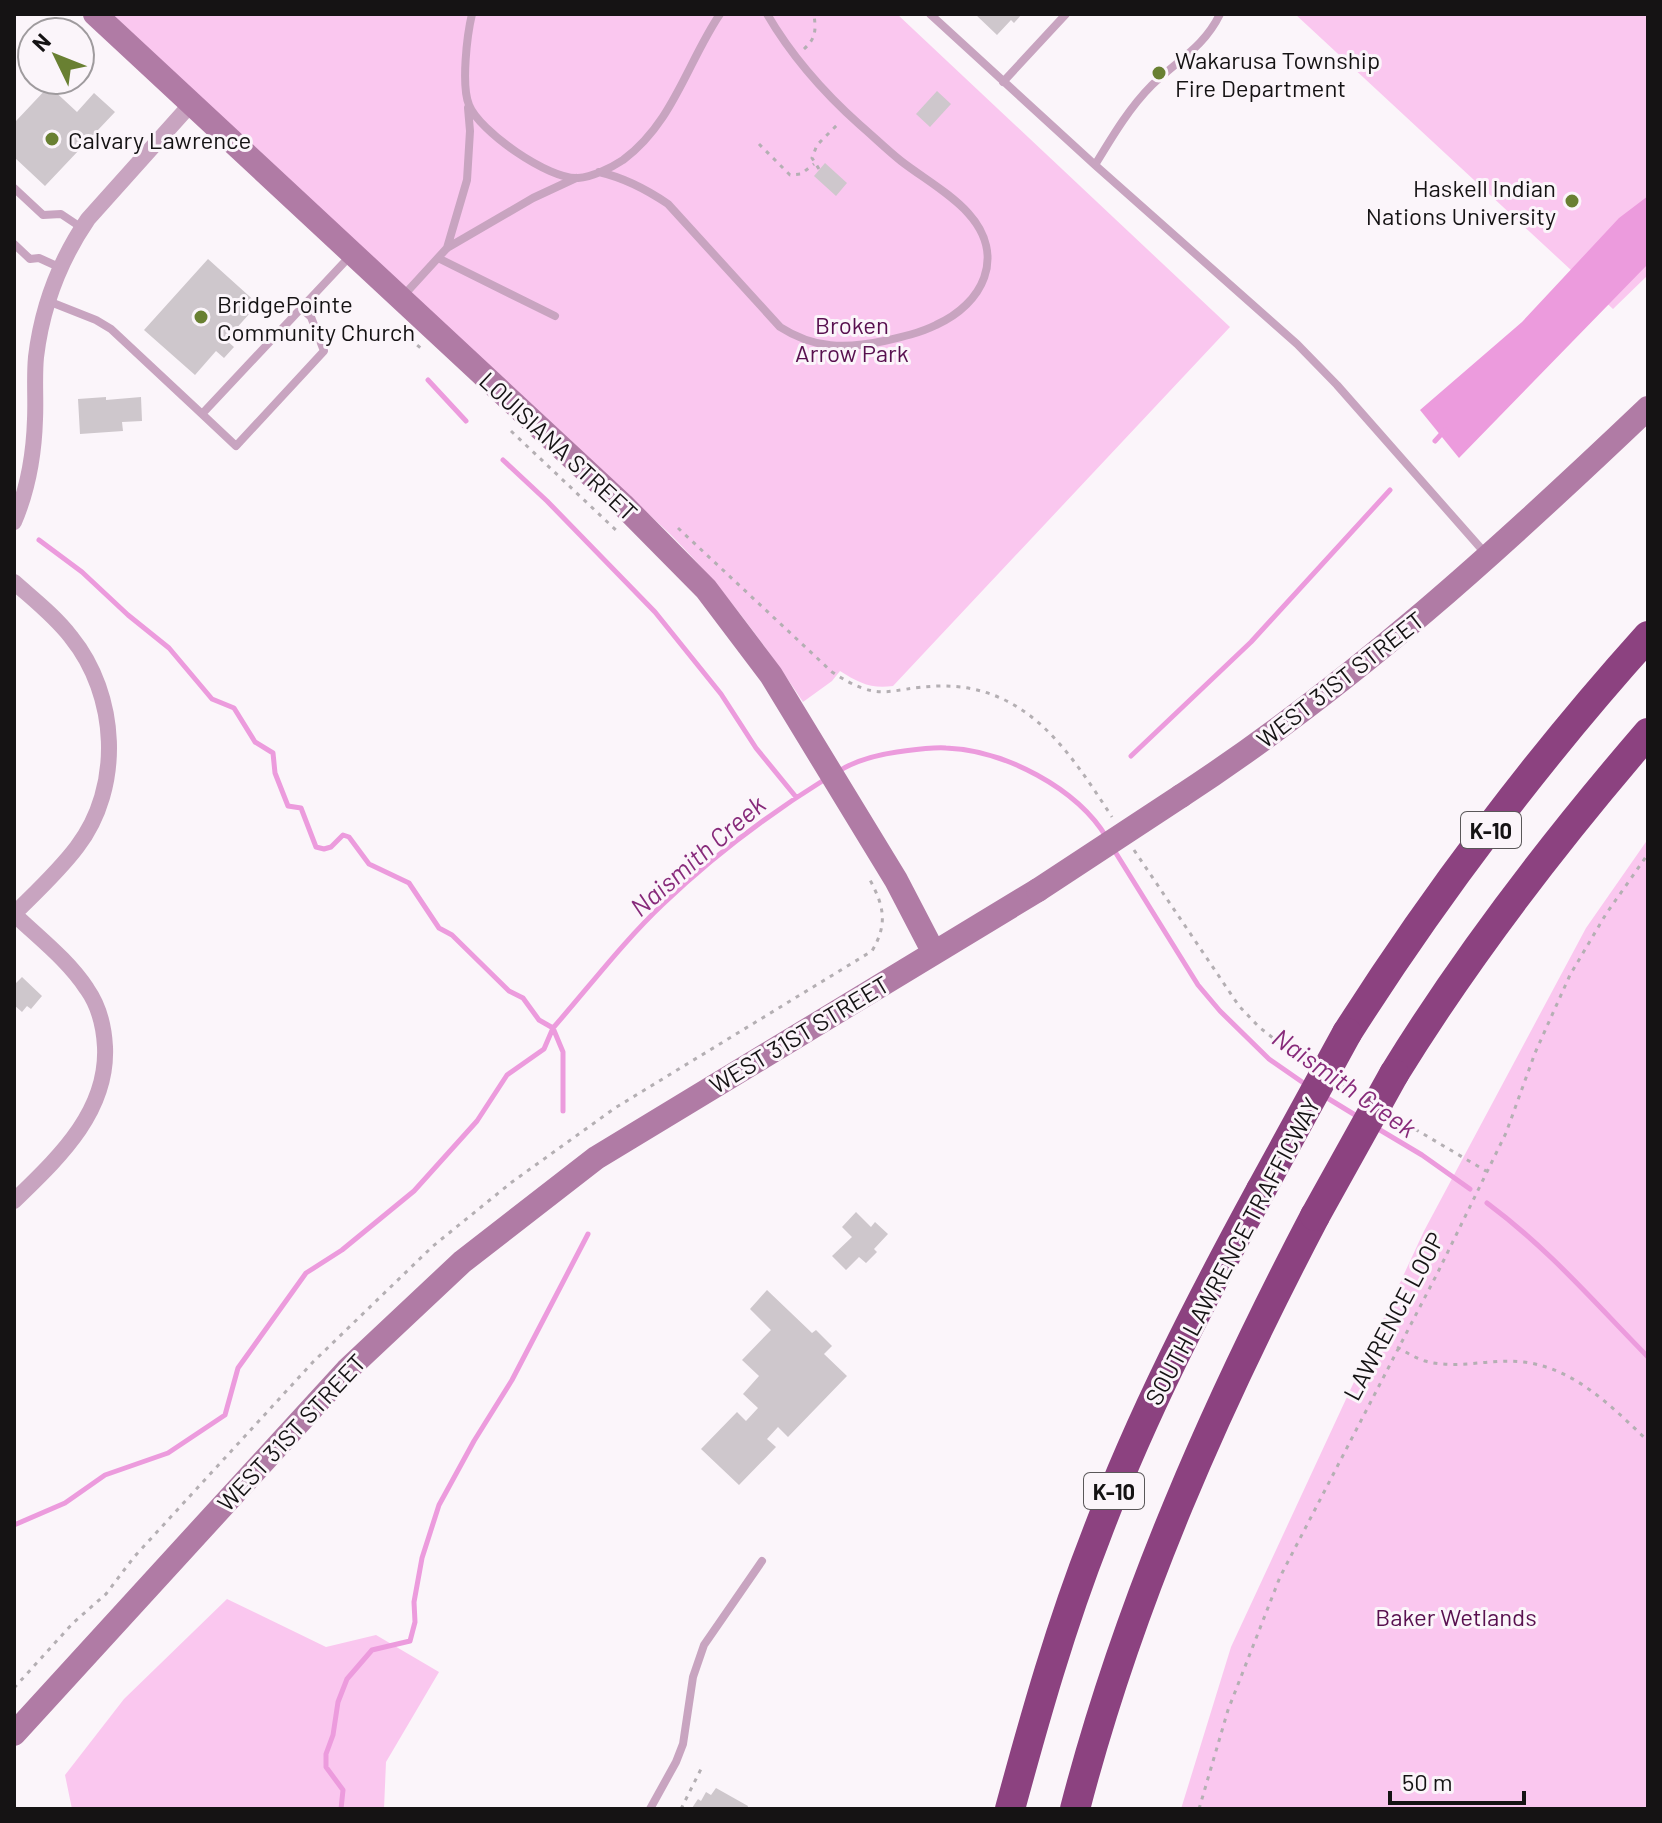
<svg xmlns="http://www.w3.org/2000/svg" width="1662" height="1823" font-family="Barlow,sans-serif">
  <rect width="100%" height="100%" fill="#fbf5fa"/>
  <!-- green -->
  <path fill="#fac7ef" d="M112 14H897L1230 327 893 686C871 689 859 683 840 671L832 681 803 702C762 641 722 586 670 534Z
    M1295 14H1648V275L1613 309Z
    M1648 839V1809H1181L1231 1647 1424 1231 1586 928Z
    M227 1599 326 1647 376 1635 439 1672 386 1762 384 1809H72L65 1775 124 1699Z"/>
  <!-- water -->
  <path fill="#ec9bdd" d="M1648 196V264L1459 458 1420 410 1522 322 1619 218Z"/>
  <g fill="none" stroke-linecap="round" stroke-linejoin="round">
    <!-- stream -->
    <path stroke="#ec9bdd" stroke-width="5" d="M428 380 466 421
      M1435 441 1445 430
      M503 460 547 501 655 612 721 694 756 748 796 797
      M39 540 82 572 128 615 169 648 212 699 234 708 255 742 273 753 275 773 288 806 301 808 316 847 324 849 331 847 343 835 349 837 369 864 409 883 439 928 452 935 509 991 523 998 539 1020 553 1028 563 1052V1111
      M1131 756 1251 642 1390 490
      M839 771C856 760 877 755 897 752 913 750 930 747 946 748 1004 750 1077 788 1107 838
      M1114 850 1198 985 1220 1011 1269 1059 1305 1084
      M1324 1096 1360 1118
      M1375 1127 1422 1155 1470 1189
      M1487 1203C1550 1250 1594 1302 1648 1357
      M14 1525 65 1503 105 1475 168 1453 225 1415 238 1368 306 1273 342 1250 414 1191 477 1121 507 1075 544 1049 553 1028C589 987 623 942 663 904 712 857 769 814 827 778
      M341 1809 343 1790 326 1767V1754L333 1735 338 1702 347 1679 372 1650 410 1641 415 1622 414 1602 422 1558 439 1505 474 1441 512 1380 588 1234"/>
  </g>
  <!-- building -->
  <path fill="#cec7cc" d="M975 14H1022L1014 23 1011 20 997 35Z
    M49 86 77 112 94 93 115 112 45 186 14 157V118L16 121Z
    M937 91 951 104 930 127 916 114Z
    M825 163 847 183 836 196 814 176Z
    M208 259 258 304 226 340 234 347 224 358 216 351 195 375 144 330Z
    M106 397V400L141 397 142 421 122 422 123 431 80 434 78 399Z
    M22 977 42 996 31 1009 27 1006 22 1012 14 1005V981L16 983Z
    M856 1212 871 1227 875 1222 888 1234 874 1249 877 1252 866 1263 859 1257 846 1270 832 1256 852 1237 842 1227Z
    M767 1290 812 1333 816 1330 832 1346 824 1354 847 1376 788 1437 778 1427 767 1439 776 1447 739 1485 701 1449 737 1412 746 1421 758 1408 743 1394 759 1376 742 1360 771 1330 750 1309Z
    M716 1788 748 1806 747 1809 692 1808 698 1799 701 1801 706 1792 711 1795Z"/>
  <g fill="none" stroke-linecap="round" stroke-linejoin="round">
    <!-- path -->
    <path stroke="#b4afb3" stroke-width="3" stroke-dasharray="4 6" stroke-linecap="butt" d="M804 49C816 38 816 31 814 14
      M759 144 790 175 801 174 814 164
      M819 169 812 158 817 145 840 122
      M402 332 423 350
      M511 431 619 533
      M678 528 832 672C881 704 886 688 938 686 1027 684 1069 751 1112 817
      M1134 850 1239 1006 1259 1027 1306 1064
      M1343 1086 1357 1094
      M1398 1119 1486 1171
      M1397 1347C1406 1352 1415 1358 1425 1361 1457 1370 1491 1358 1524 1362 1576 1369 1612 1407 1648 1441
      M14 1688 73 1623 106 1594 134 1557 313 1362 433 1246 512 1182 615 1108 872 951C888 924 884 906 870 880
      M681 1809 703 1765
      M1199 1809 1228 1710 1280 1577 1438 1272 1506 1133 1535 1053 1570 975 1606 914 1648 854"/>
    <!-- service -->
    <path stroke="#c8a4c0" stroke-width="8" d="M472 14C467 35 461 85 469 105 479 131 549 180 578 178 592 177 611 168 623 160 673 123 687 63 720 14
      M930 14 1095 165 1297 344 1337 385 1485 553
      M1003 82 1066 14
      M1095 165C1112 137 1129 108 1152 85 1178 60 1204 47 1220 14
      M599 172C625 178 646 189 668 204L780 327C814 349 846 349 884 341 902 337 920 333 936 325 983 304 1007 256 968 213 950 193 923 178 901 161 887 150 874 137 860 125 823 92 792 57 767 14
      M14 188 43 215 61 214 82 228
      M14 244 30 259 39 258 61 268
      M447 248 467 180 470 131 468 108
      M438 258 555 316
      M404 295 447 248 533 198 576 178
      M48 301 96 320 111 329 202 414 352 254
      M202 414 236 446 324 351 311 317 301 308
      M650 1809 676 1762 683 1744 693 1677 704 1645 762 1561"/>
    <!-- minor -->
    <path stroke="#c8a4c0" stroke-width="16" d="M14 522C28 489 34 455 35 419 36 399 34 378 36 357 42 307 60 260 88 219L191 104
      M14 582C33 599 55 616 71 637 118 695 123 787 77 847 59 871 35 893 14 914 39 938 68 960 87 989 99 1006 104 1027 105 1047 108 1113 57 1159 14 1201"/>
    <!-- secondary -->
    <path stroke="#b07ba5" stroke-width="24" d="M95 14 623 505 706 589 771 675 896 880 934 953
      M1181 796C1351 685 1501 548 1648 408
      M14 1734 347 1370 462 1262 596 1158 1038 890"/>
    <!-- motorway -->
    <path stroke="#8c4280" stroke-width="30" d="M1347 1033C1434 896 1539 757 1648 636
      M1394 1074C1469 952 1555 841 1648 733
      M1010 1809C1035 1717 1061 1625 1096 1536 1141 1416 1200 1302 1261 1190
      M1075 1809C1129 1601 1216 1405 1315 1216"/>
    <!-- secondary-bridge -->
    <path stroke="#b07ba5" stroke-width="24" d="M1038 890 1181 796"/>
    <!-- motorway-bridge -->
    <path stroke="#8c4280" stroke-width="30" d="M1261 1190 1347 1033
      M1315 1216 1394 1074"/>
  </g>
  <!-- markers -->
  <g fill="#698032" stroke="#fbf5fa" stroke-width="3">
    <circle cx="1159" cy="73" r="8"/>
    <circle cx="52" cy="139" r="8"/>
    <circle cx="1572" cy="201" r="8"/>
    <circle cx="201" cy="317" r="8"/>
  </g>
  <g text-anchor="middle" dominant-baseline="central" stroke-width="6" stroke-linejoin="round" paint-order="stroke">
    <!-- shield labels -->
    <g fill="#fbf5fa" stroke="#5a5759" stroke-width="2">
      <rect x="1461" y="812" width="60" height="36" rx="6"/>
      <rect x="1084" y="1473" width="60" height="36" rx="6"/>
    </g>
    <g font-size="22" font-weight="bold" fill="#151314">
      <text x="1491" y="830">K-10</text>
      <text x="1114" y="1491">K-10</text>
    </g>
    <!-- poi labels -->
    <g font-size="24" fill="#151314" stroke="#fbf5fa" text-anchor="start">
      <text x="1175" y="59">Wakarusa Township<tspan x="1175" dy="28">Fire Department</tspan></text>
      <text x="68" y="139">Calvary Lawrence</text>
      <text x="1556" y="187" text-anchor="end">Haskell Indian<tspan x="1556" dy="28">Nations University</tspan></text>
      <text x="217" y="303">BridgePointe<tspan x="217" dy="28">Community Church</tspan></text>
    </g>
    <!-- park labels -->
    <g font-size="24" fill="#58104f" stroke="#fbf5fa">
      <text x="852" y="324">Broken<tspan x="852" dy="28">Arrow Park</tspan></text>
      <text x="1456" y="1616">Baker Wetlands</text>
    </g>
    <!-- street labels -->
    <g font-size="24" fill="#151314" stroke="#fbf5fa">
      <text transform="translate(559 446) rotate(43)">LOUISIANA STREET</text>
      <text transform="translate(1340 679) rotate(-38)">WEST 31ST STREET</text>
      <text transform="translate(799 1034) rotate(-31)">WEST 31ST STREET</text>
      <text transform="translate(1232 1251) rotate(-62)">SOUTH LAWRENCE TRAFFICWAY</text>
      <text transform="translate(1393 1316) rotate(-62)">LAWRENCE LOOP</text>
      <text transform="translate(291 1432) rotate(-47)">WEST 31ST STREET</text>
    </g>
    <!-- water labels -->
    <g font-size="26" font-style="italic" fill="#872a7a" stroke="#fbf5fa">
      <text transform="translate(697 855) rotate(-41)">Naismith Creek</text>
      <text transform="translate(1345 1082) rotate(35)">Naismith Creek</text>
    </g>
  </g>
  <!-- border -->
  <rect width="1662" height="1823" fill="none" stroke="#151314" stroke-width="32"/>
  <!-- north arrow -->
  <g transform="translate(56 56) rotate(313)"><circle r="38" fill="#fbf5fa" stroke="#9f9b9e" stroke-width="2"/>
  <path d="M0-6L14 30L0 20L-14 30Z" fill="#698032"/>
  <text y="-12" font-size="22" font-weight="bold" text-anchor="middle" fill="#151314">N</text>
  </g>
  <!-- scale -->
  <path d="M1390 1791v12h134v-12" fill="none" stroke="#151314" stroke-width="4"/>
  <text x="1402" y="1791" font-size="24" fill="#151314" stroke="#fbf5fa" stroke-width="6" paint-order="stroke">50 m</text>
</svg>
